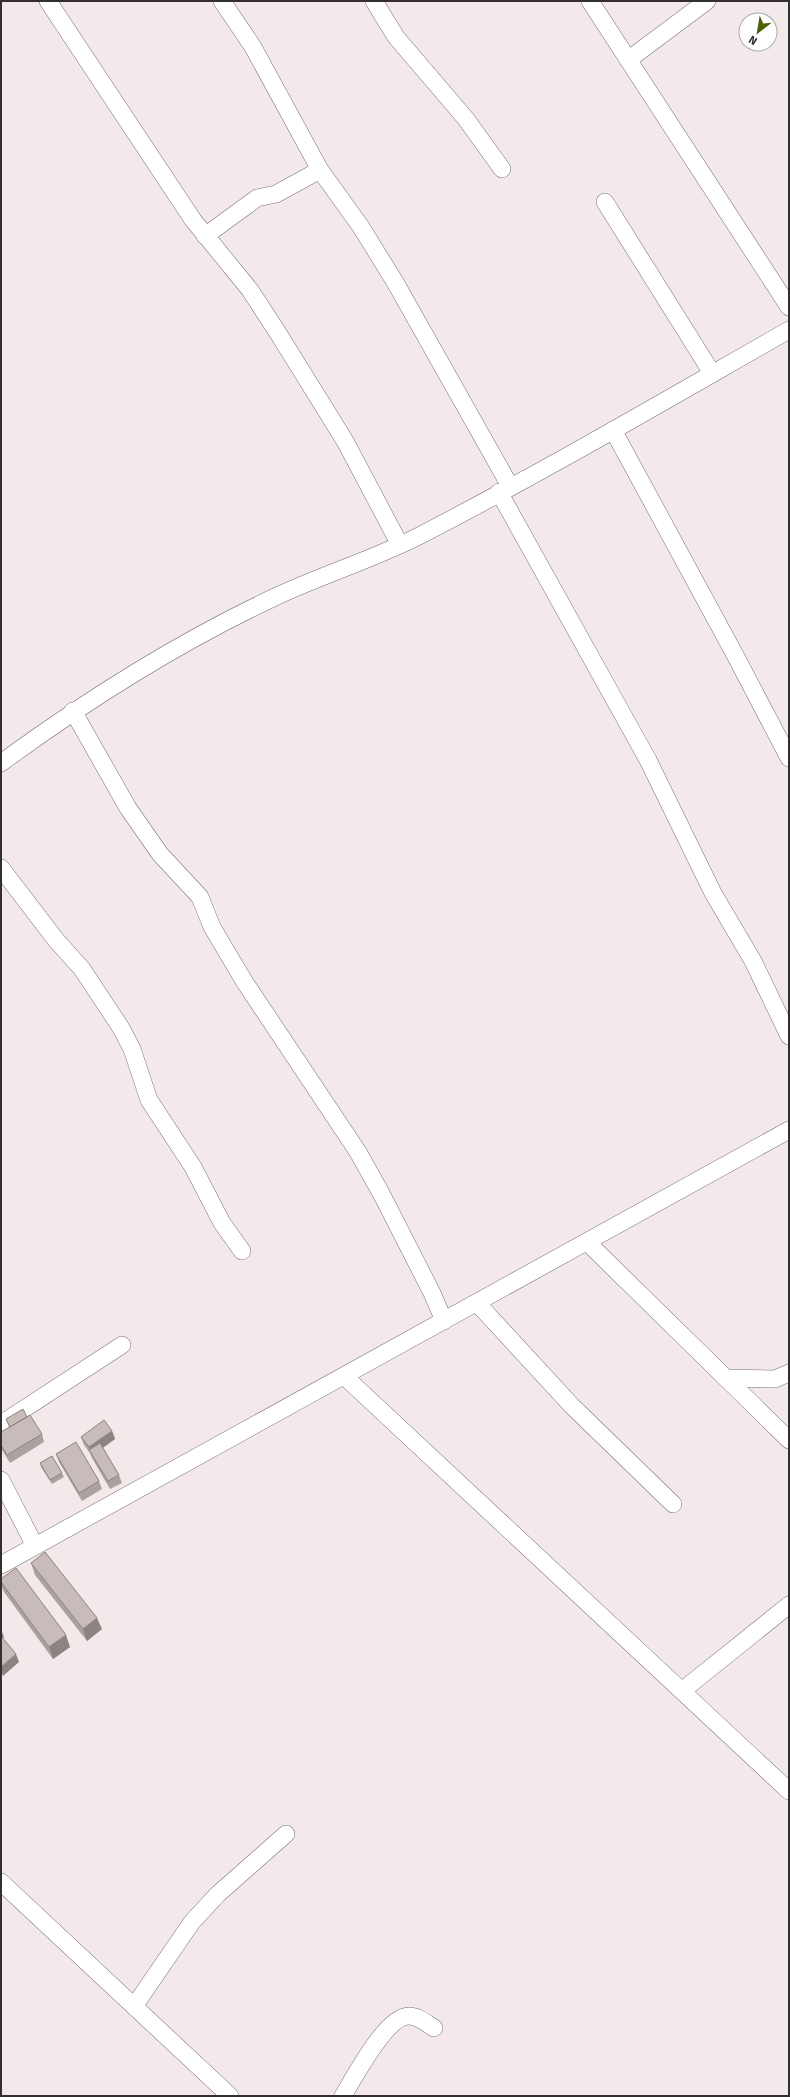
<svg xmlns="http://www.w3.org/2000/svg" width="790" height="2097" font-family="'Fira Sans',sans-serif">
  <rect width="100%" height="100%" fill="#f3e8ea"/>
  <g fill="none" stroke-linecap="round" stroke-linejoin="round">
    <!-- minor casing -->
    <g stroke="#7a7172" stroke-width="18">
      <path id="minor" d="M48 1 193 220 250 290 278 333 345 441 400 545
        M222 1 253 47 320 170 361 227 395 282 510 486
        M374 1 396 37 466 119 502 169
        M590 1 789 307
        M628 60 707 1
        M605 202 712 373
        M205 236 257 198 276 194 320 170
        M613 430 734 653 789 758
        M499 492 648 760 713 893 753 961 789 1036
        M73 711 128 808 160 854 200 897 212 927 244 981 358 1152 382 1195 432 1293 444 1321
        M1 763C87 700 179 642 275 597 322 575 371 560 417 537 543 472 666 400 789 330
        M1 868 56 940 82 969 121 1028 132 1049 149 1100 193 1167 222 1223 242 1251
        M587 1242 789 1440
        M477 1303 572 1406 673 1504
        M344 1376 789 1791
        M727 1378 775 1379 789 1373
        M1 1424 122 1345
        M1 1480 35 1546
        M1 1565 789 1130
        M683 1690 789 1605
        M1 1882 230 2096
        M135 2005 192 1922 218 1894 286 1834
        M343 2096C354 2078 386 2016 409 2016 418 2016 426 2023 434 2028"/>
    </g>
    <!-- minor -->
    <use href="#minor" stroke="#fff" stroke-width="17"/>
  </g>
  <!-- wall -->
  <path fill="#aba2a0" d="M27 1417 42 1434 44 1442 10 1463 1 1448V1432L9 1427 6 1419Z
    M112 1431 115 1439 103 1448 119 1475 122 1483 110 1489 92 1458 90 1453 84 1445 81 1437Z
    M56 1454 99 1481 102 1489 82 1501 59 1462Z
    M40 1463 62 1473 64 1477 52 1484 41 1467Z
    M31 1563 102 1629 87 1641 35 1575Z
    M1 1579 70 1647 53 1659 4 1592 1 1585Z"/>
  <!-- shaded-wall -->
  <path fill="#8b8482" d="M112 1431 115 1439 92 1455 89 1447Z
    M97 1618 102 1629 87 1641 83 1629Z
    M1 1629 4 1637 1 1640Z
    M66 1635 70 1647 53 1659 49 1647Z
    M16 1654 19 1662 3 1676 1 1670V1667Z"/>
  <!-- building -->
  <path fill="#c7bcba" stroke="#8b8482" d="M23 1409 27 1417 10 1427 6 1419Z
    M30 1415 42 1434 7 1455 1 1445V1432Z
    M104 1420 112 1431 89 1447 81 1437Z
    M76 1442 99 1481 79 1493 56 1454Z
    M100 1443 119 1475 108 1481 89 1450Z
    M52 1456 62 1473 50 1480 40 1463Z
    M45 1552 97 1618 83 1629 31 1563Z
    M16 1568 66 1635 49 1647 1 1582V1579Z
    M1 1636 16 1654 1 1667Z"/>
  <!-- border -->
  <rect width="790" height="2097" fill="none" stroke="#332f30" stroke-width="4"/>
  <!-- north arrow -->
  <g transform="translate(758 32) rotate(211)"><circle r="19" fill="#ffffff" stroke="#adacac"/>
  <path d="M0-3L7 15L0 10L-7 15Z" fill="#4d6109"/>
  <text y="-6" font-size="11" font-weight="bold" text-anchor="middle" fill="#332f30">N</text>
  </g>
</svg>
